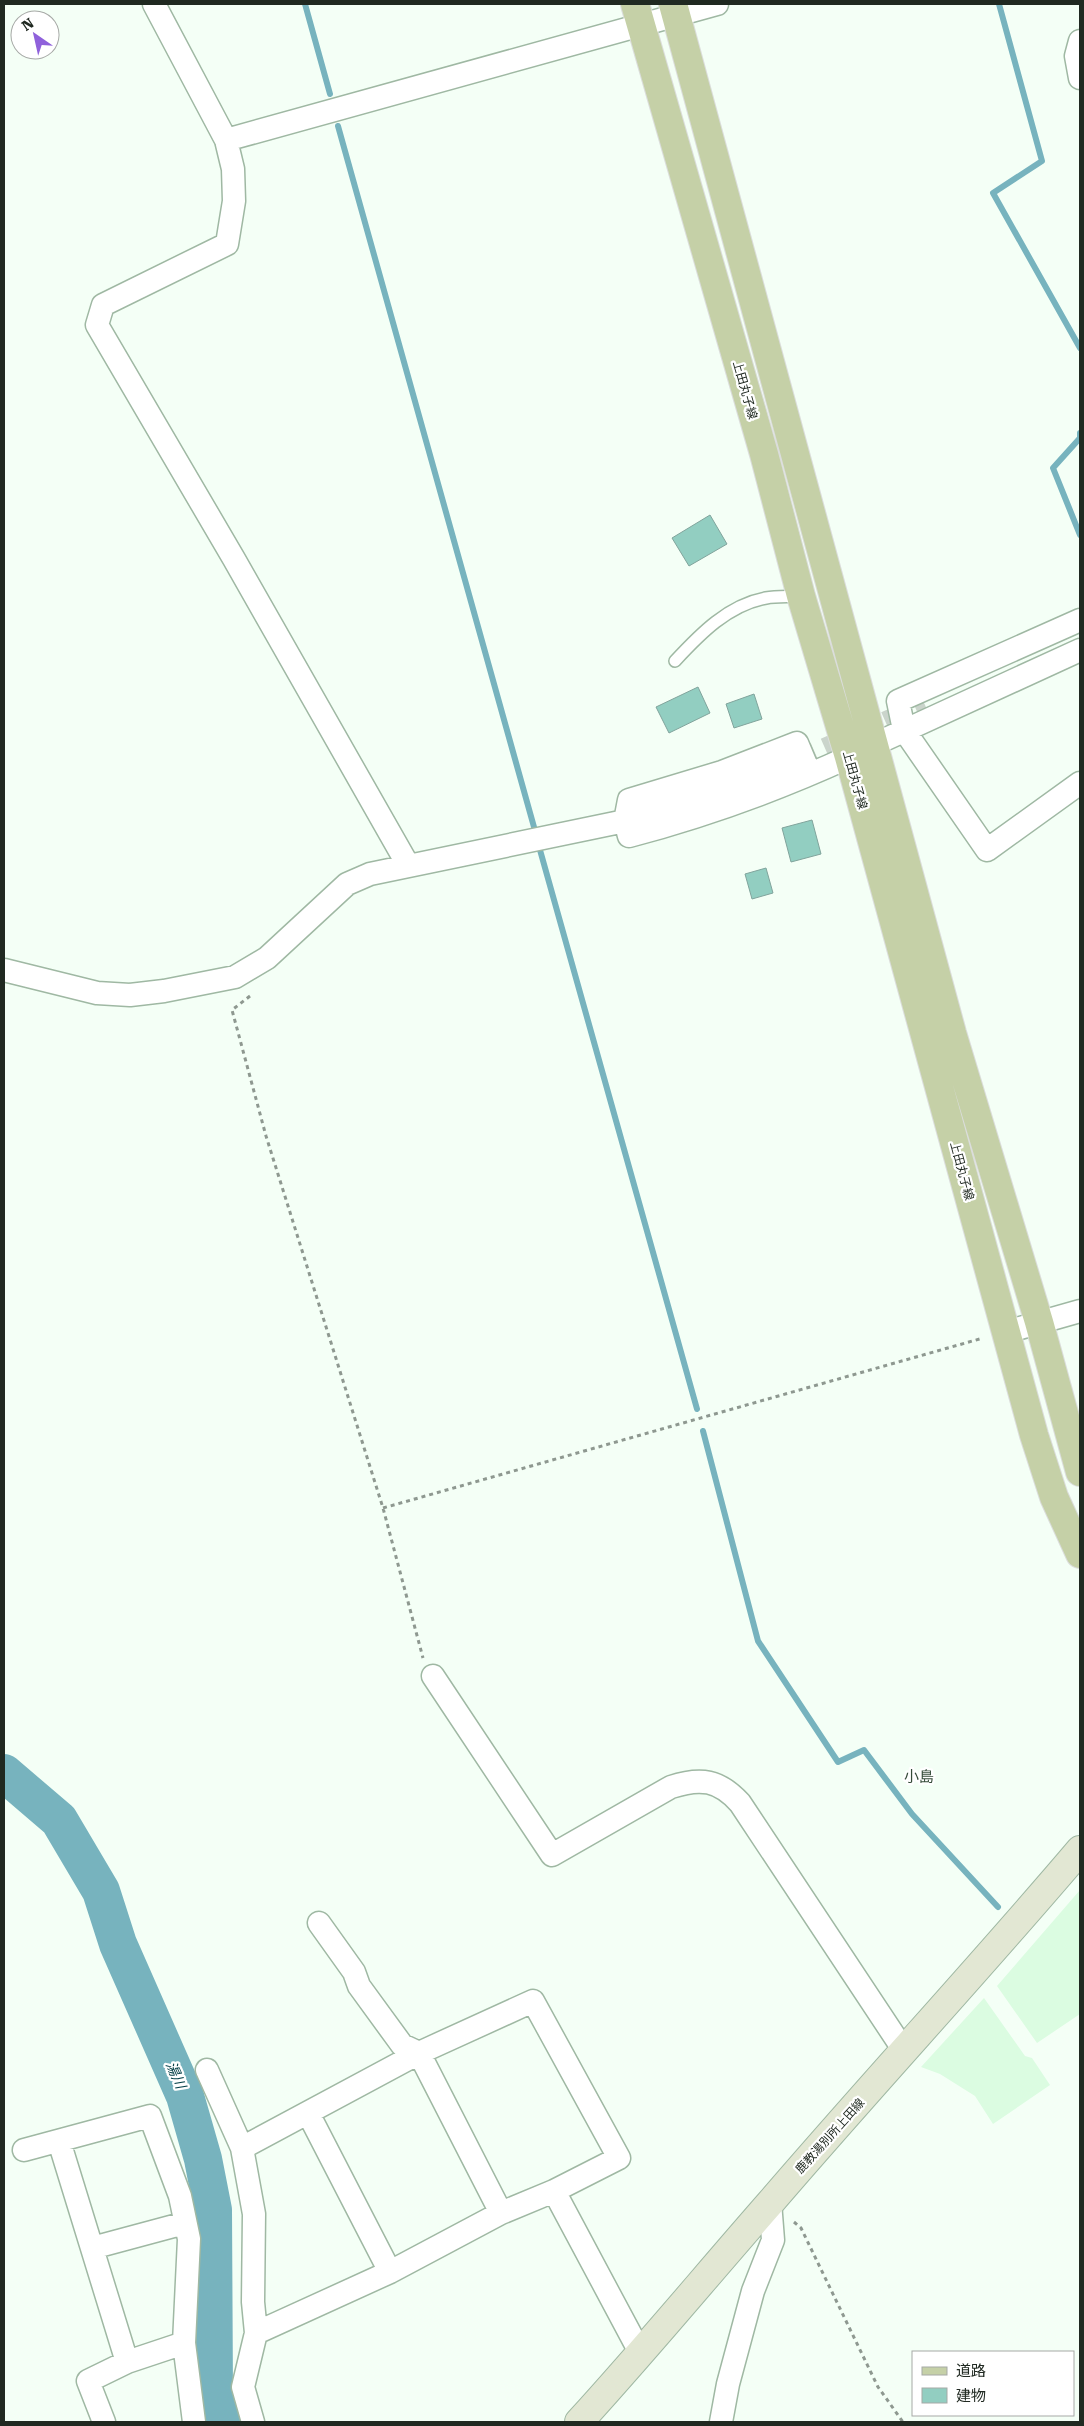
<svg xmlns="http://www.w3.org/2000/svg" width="1084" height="2426" font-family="'Roboto Serif','Noto Sans JP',serif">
  <rect width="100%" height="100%" fill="#f4fff6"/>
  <!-- built -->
  <path fill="#dbfce1" d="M1080 1890V2014L1037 2043 997 1986Z
    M984 1998 1025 2056 1032 2058 1050 2085 993 2124 975 2096 940 2074 921 2067Z"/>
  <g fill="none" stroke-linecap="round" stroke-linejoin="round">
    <!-- stream -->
    <path stroke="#77b3be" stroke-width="6" d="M305 4 330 94
      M999 4 1042 161 993 193 1080 348
      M338 126 534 827
      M1080 433V438L1053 468 1080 535
      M540 850 697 1409
      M703 1431 758 1641 838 1762 864 1750 912 1814 998 1907"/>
    <!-- river -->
    <path stroke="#77b3be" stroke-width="38" d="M4 1773 59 1820 101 1891 118 1944 185 2096 203 2159 213 2210 214 2394 222 2422"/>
  </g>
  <!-- building -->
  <path fill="#92cec1" stroke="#81a49c" d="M710 515 727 544 689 566 672 538Z
    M698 687 710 713 669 733 656 707Z
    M754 694 762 719 734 728 726 704Z
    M812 820 821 854 791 862 782 828Z
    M766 868 773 893 752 899 745 874Z"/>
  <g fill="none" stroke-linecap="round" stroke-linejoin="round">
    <!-- minor-tunnel -->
    <path stroke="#cad4cb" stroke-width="22" stroke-dasharray="22 11" stroke-linecap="butt" d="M795 762 925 705"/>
    <!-- service casing -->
    <g stroke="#9fb8a3" stroke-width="14">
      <path id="service" d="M675 661C700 634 728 605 766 598 777 596 790 597 801 596"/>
    </g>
    <!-- minor casing -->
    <g stroke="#9fb8a3" stroke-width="25">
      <path id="minor" d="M154 4 226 140 233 169 234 201 227 244 103 305 97 325 234 559 408 865
        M1080 41 1076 56 1080 78
        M226 140 717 4
        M1080 620 898 701 904 730 987 850 1080 783
        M873 745 1080 650
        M795 762C740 789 683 805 625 821L629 800 722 772 797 743 810 774
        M4 970 97 993 130 995 164 991 235 977 267 958 347 884 370 874 625 821 629 836C705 816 777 790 849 757
        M1006 1332 1080 1311
        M433 1676 552 1855 671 1787C701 1777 719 1780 740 1803L905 2052
        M319 1923 354 1972 359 1986 402 2045 419 2053 501 2213
        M207 2070 242 2148 254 2214 253 2302 256 2333 243 2387 253 2422
        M308 2113 390 2272
        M59 2141 127 2362
        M242 2148 419 2053 533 2001 619 2158 554 2191 501 2213 390 2272 256 2333
        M24 2150 150 2116 180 2196 189 2239 184 2343 194 2422
        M554 2191 641 2354
        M92 2248 185 2223
        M104 2422 88 2381 127 2362 184 2343
        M721 2422 728 2384 753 2291 773 2240 770 2202"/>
    </g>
    <!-- secondary casing -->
    <g stroke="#9fb8a3" stroke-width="30">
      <path id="secondary" d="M579 2422C644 2351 706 2276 770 2203 872 2084 979 1969 1080 1850"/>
    </g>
    <!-- primary casing -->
    <g stroke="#dbdddb" stroke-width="30">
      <path id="primary" d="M635 4 764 454 801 596 849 757 1034 1435 1054 1497 1080 1554
        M673 4 952 1033 1039 1322 1080 1472"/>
    </g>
    <!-- path -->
    <path stroke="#8e9890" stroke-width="3" stroke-dasharray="4 4" stroke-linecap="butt" d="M250 996 232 1010 266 1136 383 1508 423 1658
      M383 1508 983 1338
      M794 2222 801 2228 878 2387 903 2422"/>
    <!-- service -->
    <use href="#service" stroke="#fff" stroke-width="11"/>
    <!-- minor -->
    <use href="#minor" stroke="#fff" stroke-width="22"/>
    <!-- secondary -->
    <use href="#secondary" stroke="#e2e7d3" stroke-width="28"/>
    <!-- primary -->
    <use href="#primary" stroke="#c5d0a7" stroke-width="28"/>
  </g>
  <g text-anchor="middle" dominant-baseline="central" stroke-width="4.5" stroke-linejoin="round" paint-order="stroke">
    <!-- street labels -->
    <g font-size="12" fill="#202921" stroke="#fff">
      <text transform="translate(745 390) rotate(74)">上田丸子線</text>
      <text transform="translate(855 780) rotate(74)">上田丸子線</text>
      <text transform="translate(962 1171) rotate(75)">上田丸子線</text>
      <text transform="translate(830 2136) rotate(-48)">鹿教湯別所上田線</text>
    </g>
    <!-- water labels -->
    <g font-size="14" font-style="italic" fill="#003c44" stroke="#fff">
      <text transform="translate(176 2075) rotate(66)">湯川</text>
    </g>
    <!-- quarter labels -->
    <g font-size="15" fill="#354b39" stroke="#fff">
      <text x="919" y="1777">小島</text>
    </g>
  </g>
  <!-- border -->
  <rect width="1084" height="2426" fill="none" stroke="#202921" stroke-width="10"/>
  <!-- legend -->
  <rect x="912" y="2351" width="162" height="65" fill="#ffffff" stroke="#a6a9a6"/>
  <rect x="922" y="2367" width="25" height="8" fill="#c5d0a7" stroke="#a6a9a6"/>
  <text x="956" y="2376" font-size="15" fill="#202921">道路</text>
  <rect x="922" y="2388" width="25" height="15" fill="#92cec1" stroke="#a6a9a6"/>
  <text x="956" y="2401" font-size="15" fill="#202921">建物</text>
  <!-- north arrow -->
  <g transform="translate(35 35) rotate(326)"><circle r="24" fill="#ffffff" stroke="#a6a9a6"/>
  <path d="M0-4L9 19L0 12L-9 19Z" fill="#8f61db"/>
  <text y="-8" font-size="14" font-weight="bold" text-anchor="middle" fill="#202921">N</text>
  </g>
</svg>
